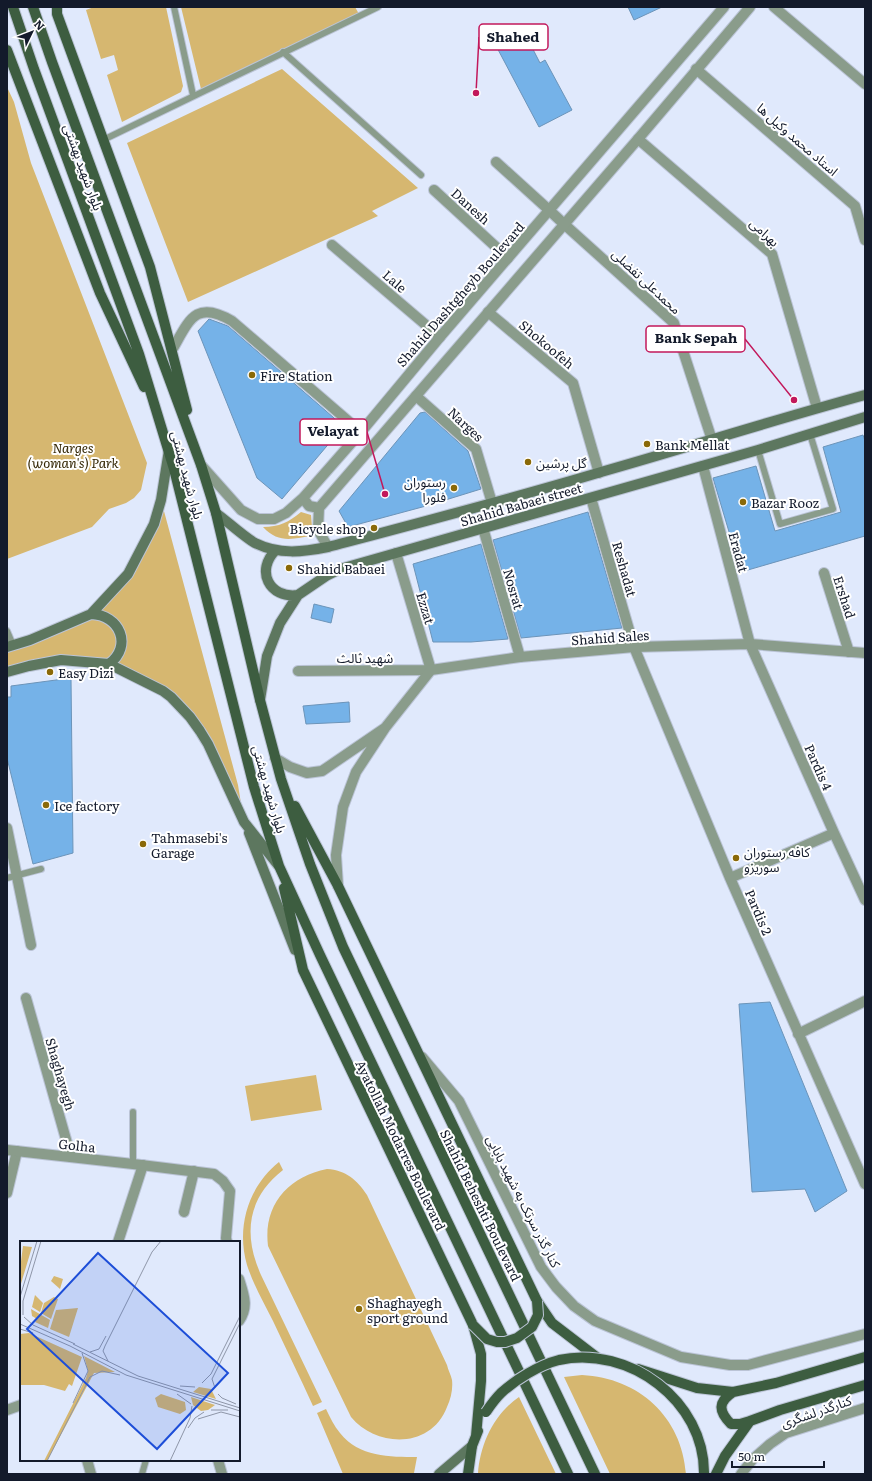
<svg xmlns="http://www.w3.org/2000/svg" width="872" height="1481" font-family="Literata,'Noto Sans Arabic',serif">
  <rect width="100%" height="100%" fill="#e0e9fc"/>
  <!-- green -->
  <path fill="#d6b770" d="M94 7H166L183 86 181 92 122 122 107 75 118 70 114 55 101 59 86 10Z
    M181 7H355L359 14 201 89Z
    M282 69 418 188 372 211 378 216 188 302 127 143Z
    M7 87 14 102 31 163 147 463 141 490 134 498 126 503 109 509 92 527 7 559Z
    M161 500 238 785 244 822 225 779 178 704 109 664 61 660 7 672V647L91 614 127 574Z
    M301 512 311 515 312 527 314 535C293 539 279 544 263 527 279 527 289 522 301 512Z
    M316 1075 322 1110 251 1121 245 1086Z
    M279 1162 283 1170C247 1198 243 1235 261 1275L322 1402 313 1406C300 1377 286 1349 273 1321 264 1303 253 1284 247 1265 236 1227 248 1187 279 1162Z
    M327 1169C346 1170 357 1180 367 1195L447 1365C448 1370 451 1375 452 1380 453 1389 451 1398 447 1407 431 1449 377 1448 351 1417L268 1246C263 1205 288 1177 327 1169Z
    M582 1375C639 1378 682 1417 686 1474H610L564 1377Z
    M519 1397 556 1474H478C480 1444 494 1414 519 1397Z
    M326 1409C330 1417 334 1426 340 1433 359 1457 390 1457 417 1457L414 1473 410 1474H343L317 1413Z"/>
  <!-- building -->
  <path fill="#75b2e8" stroke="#6c94b9" d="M628 7H662L634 20Z
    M522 28 540 63 545 60 572 110 539 127 494 42Z
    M209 319 228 326 341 424 343 427 282 499 257 478 198 331Z
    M425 412 468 451 481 489 426 506 348 527 339 511 420 413Z
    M863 435 865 441V536L741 572 713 478 756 466 775 531 841 512 823 447Z
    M588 512 622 628 521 638 493 540Z
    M481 544 508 639 471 642H433L413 564Z
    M314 604 334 609 331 623 311 618Z
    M71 678 73 853 33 864 7 758V697H11V686Z
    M349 702 350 722 306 724 303 706Z
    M770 1002 847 1191 815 1212 805 1189 752 1192 739 1004Z"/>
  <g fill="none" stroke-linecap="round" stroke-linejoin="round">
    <!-- service casing -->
    <g stroke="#bbc4d6" stroke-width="8">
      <path id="service" d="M174 7 193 95
        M283 52 421 175
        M103 140 378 7
        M758 450 780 524 833 509 810 434
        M7 631 13 645
        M7 878 41 869
        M133 1112V1164
        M142 1474 146 1460"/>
    </g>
    <!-- minor casing -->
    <g stroke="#bbc4d6" stroke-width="12">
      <path id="minor" d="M774 7 865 84
        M696 69 855 206 865 240
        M638 139 772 254 817 408
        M496 162 549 210
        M434 190 508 258
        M564 224 674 323 712 440
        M332 245 440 337
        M488 312 573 383 599 473
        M172 350C189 321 195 299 232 321L361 432
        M416 396 476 449 492 503
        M703 466 750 644 834 833 865 900
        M591 498 634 647 730 878 865 1184
        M483 528 520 657
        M824 573 849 652
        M298 671 431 670 396 553
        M7 828 31 945
        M730 878 834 833
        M26 998 71 1157
        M798 1034 865 1001
        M7 1193 17 1151
        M184 1212 194 1171
        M118 1242 143 1165
        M87 1460 91 1474
        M218 1460 222 1474"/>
    </g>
    <!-- tertiary casing -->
    <g stroke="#bbc4d6" stroke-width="12">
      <path id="tertiary" d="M549 210 564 224
        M201 465 241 510 258 519H274L286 513 303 498 361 432 440 337 724 7
        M303 498 309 506 319 508
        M328 547 318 530 319 508 638 139 750 7
        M385 728 431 670 520 657 634 647 750 644 865 653
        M275 758 290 767 307 773 322 771 385 728 356 772 343 807 336 855 338 886
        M422 1057 459 1101 541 1267 556 1287 574 1306 595 1321 681 1357 730 1365H748L865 1334
        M7 1150 133 1164 214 1174 223 1181 230 1191 226 1238 227 1242
        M239 1279C244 1295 249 1307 239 1321
        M7 1410 21 1405
        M741 1474 753 1459 770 1444 786 1433 865 1408"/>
    </g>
    <!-- secondary casing -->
    <g stroke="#bbc4d6" stroke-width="12">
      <path id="secondary" d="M216 513C227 521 244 537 255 543 279 555 303 552 328 547 419 523 511 499 601 472 689 447 777 419 865 395
        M276 550C255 570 269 599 298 595
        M91 614C120 615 133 646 109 664
        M7 647 30 640 91 614 128 574 154 524 161 500 169 450
        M7 672 29 666 61 660 109 664 163 691 171 697 190 717 200 731 208 744 244 822 278 865
        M260 700 267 656 280 623 298 595 326 576 340 569 758 450 865 417
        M249 833 295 950
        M439 1474 472 1446"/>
    </g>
    <!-- primary casing -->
    <g stroke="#bbc4d6" stroke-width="12">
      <path id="primary" d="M13 7 34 69 139 354 174 469 254 787 279 866 320 955 568 1474
        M33 7 52 62 201 465 216 513 260 700 281 779 310 864 343 947 595 1474
        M57 7V14L150 267 187 410
        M7 50 100 293 144 387
        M295 806 338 886 537 1301 552 1323 599 1359
        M284 888 303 970 473 1325 481 1354V1381L476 1436
        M638 1369 697 1388 733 1392 776 1383 865 1357
        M733 1392C718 1402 718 1411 731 1424H740L750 1421
        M468 1474 472 1446 478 1431
        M716 1474 725 1456 750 1421 780 1410 865 1385"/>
    </g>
    <!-- service -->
    <use href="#service" stroke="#8a9c8b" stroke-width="6"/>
    <!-- minor -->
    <use href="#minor" stroke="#8a9c8b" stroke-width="10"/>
    <!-- tertiary -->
    <use href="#tertiary" stroke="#8a9c8b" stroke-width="10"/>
    <!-- secondary -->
    <use href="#secondary" stroke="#5d775f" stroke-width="10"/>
    <!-- primary -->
    <use href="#primary" stroke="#3d5d40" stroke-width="10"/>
    <!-- primary-bridge casing -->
    <g stroke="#bbc4d6" stroke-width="12" stroke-linecap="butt">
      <path id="primary-bridge" d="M473 1325 487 1339 497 1342H505L517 1338 532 1327 538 1315 537 1301
        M486 1412C490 1406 495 1399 501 1393 515 1380 539 1365 559 1360 629 1345 705 1401 704 1474"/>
    </g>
    <!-- primary-bridge -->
    <use href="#primary-bridge" stroke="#3d5d40" stroke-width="10"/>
  </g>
  <!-- markers -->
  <g fill="#8a6908" stroke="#fff" stroke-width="1.5">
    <circle cx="252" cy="375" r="4"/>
    <circle cx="647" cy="444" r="4"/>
    <circle cx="528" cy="462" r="4"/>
    <circle cx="454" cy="488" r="4"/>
    <circle cx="743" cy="502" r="4"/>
    <circle cx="374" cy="528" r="4"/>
    <circle cx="289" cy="568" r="4"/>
    <circle cx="50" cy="672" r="4"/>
    <circle cx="46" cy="805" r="4"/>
    <circle cx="143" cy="844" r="4"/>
    <circle cx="736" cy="858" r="4"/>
    <circle cx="359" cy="1309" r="4"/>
  </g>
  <g text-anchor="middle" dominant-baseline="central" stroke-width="4" stroke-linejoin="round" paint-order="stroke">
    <!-- street labels -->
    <g font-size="13" fill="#131a2b" stroke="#fff">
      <text transform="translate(798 139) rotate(41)">استاد محمد وکیل ها</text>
      <text transform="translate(84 167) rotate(70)">بلوار شهید بهشتی</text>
      <text transform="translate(471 206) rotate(42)">Danesh</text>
      <text transform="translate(765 232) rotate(43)">بهرامی</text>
      <text transform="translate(395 281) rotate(41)">Lale</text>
      <text transform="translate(647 281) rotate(43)">محمدعلی تفضلی</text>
      <text transform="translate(460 294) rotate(-49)">Shahid Dashtgheyb Boulevard</text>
      <text transform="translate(547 344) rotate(40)">Shokoofeh</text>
      <text transform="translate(466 424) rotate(43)">Narges</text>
      <text transform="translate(188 475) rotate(75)">بلوار شهید بهشتی</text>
      <text transform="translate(521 504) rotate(-16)">Shahid Babaei street</text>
      <text transform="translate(739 552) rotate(75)">Eradat</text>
      <text transform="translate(625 569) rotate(74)">Reshadat</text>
      <text transform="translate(514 589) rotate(74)">Nosrat</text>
      <text transform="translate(845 597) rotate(72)">Ershad</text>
      <text transform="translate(426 608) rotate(73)">Ezzat</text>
      <text transform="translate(610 637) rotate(-4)">Shahid Sales</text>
      <text x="365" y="657">شهید ثالث</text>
      <text transform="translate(819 767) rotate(66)">Pardis 4</text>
      <text transform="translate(270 789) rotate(74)">بلوار شهید بهشتی</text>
      <text transform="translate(759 912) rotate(67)">Pardis 2</text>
      <text transform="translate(61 1074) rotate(74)">Shaghayegh</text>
      <text transform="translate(77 1145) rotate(6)">Golha</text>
      <text transform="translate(401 1145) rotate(64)">Ayatollah Modarres Boulevard</text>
      <text transform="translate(524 1201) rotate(63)">کنار گذر سرتک به شهید بابایی</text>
      <text transform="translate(481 1205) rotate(64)">Shahid Beheshti Boulevard</text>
      <text transform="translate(816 1411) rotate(-19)">کنارگذر لشگری</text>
    </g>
    <!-- poi labels -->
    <g font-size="13" fill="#131a2b" stroke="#fff" text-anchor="start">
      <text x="260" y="375">Fire Station</text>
      <text x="655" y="444">Bank Mellat</text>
      <text x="536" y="462">گل پرشین</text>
      <text x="446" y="481" text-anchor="end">رستوران<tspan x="446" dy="15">فلورا</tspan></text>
      <text x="751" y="502">Bazar Rooz</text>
      <text x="366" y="528" text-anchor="end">Bicycle shop</text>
      <text x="297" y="568">Shahid Babaei</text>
      <text x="58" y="672">Easy Dizi</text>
      <text x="54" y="805">Ice factory</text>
      <text x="151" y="837">Tahmasebi's<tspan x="151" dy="15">Garage</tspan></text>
      <text x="744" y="851">کافه رستوران<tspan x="744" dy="15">سوریزو</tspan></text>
      <text x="367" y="1302">Shaghayegh<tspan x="367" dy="15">sport ground</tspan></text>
    </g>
    <!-- park labels -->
    <g font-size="13" font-style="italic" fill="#342705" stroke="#fff">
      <text x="73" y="447">Narges<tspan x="73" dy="15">(woman's) Park</tspan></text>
    </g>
  </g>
  <!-- overview -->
  <g transform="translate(20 1241)">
    <rect width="220" height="220" fill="#e0e9fc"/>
    <path d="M3 5 12 6 0 46V28ZM34 35 43 38 40 48 31 40ZM15 54 23 62 20 71 12 66ZM34 56 38 58 31 78 21 72 24 62ZM58 67 49 96 30 88 36 69ZM11 68 30 79 28 87 15 81 17 78 12 75ZM9 92 62 116 52 145 49 143 45 150 24 144H0V93ZM64 115 95 131 74 132 27 220H24L66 137 68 130ZM179 146 191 148 196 158 173 151ZM141 153 165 161 166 169 160 173 138 166 135 157ZM171 156 195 164 188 169 181 170 173 164Z" fill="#d6b770"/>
    <path fill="none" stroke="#8e96a8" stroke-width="1" d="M0 56 17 0M3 74V60L21 0M4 76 13 84 55 103M0 83 50 105 106 134 220 170M0 88 13 92M53 103 118 135 220 167M70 111 79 108 86 95M88 120 83 110 85 105 132 11 141 0M182 142 191 133 220 75M160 145 175 146M195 147 192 138 220 82M157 153 171 163M198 153 202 157 216 163M53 162 68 130 62 112M191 169H208M178 178 201 171 220 176M168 187 175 177 184 171M27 220 70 136 82 130 100 134M150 220 170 177 172 165"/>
    <path fill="#1d4ed8" fill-opacity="0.15" stroke="#1d4ed8" stroke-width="2" d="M78 12 208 132 137 208 7 88Z"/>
    <rect width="220" height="220" fill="none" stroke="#131a2b" stroke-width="2"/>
  </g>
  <!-- callouts -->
  <path fill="none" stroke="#c2185b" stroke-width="1.5" d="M476 93L479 37M794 400L745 339M385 494L367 432"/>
  <g fill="#c2185b" stroke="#fff" stroke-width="1.5">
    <circle cx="476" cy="93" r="4"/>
    <circle cx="794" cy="400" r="4"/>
    <circle cx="385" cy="494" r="4"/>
  </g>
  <g fill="#fff" stroke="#c2185b" stroke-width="1.5">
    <rect x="479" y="24" width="69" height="26" rx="4"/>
    <rect x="646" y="326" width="99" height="26" rx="4"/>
    <rect x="300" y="419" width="67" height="26" rx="4"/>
  </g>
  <g font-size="14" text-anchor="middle" font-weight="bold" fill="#131a2b">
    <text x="513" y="42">Shahed</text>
    <text x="696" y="343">Bank Sepah</text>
    <text x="333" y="436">Velayat</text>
  </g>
  <!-- border -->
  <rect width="872" height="1481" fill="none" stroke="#131a2b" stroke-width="16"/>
  <!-- north arrow -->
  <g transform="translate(32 32) rotate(47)" stroke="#ffffff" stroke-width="3" paint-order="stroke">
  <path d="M0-3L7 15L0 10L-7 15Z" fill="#131a2b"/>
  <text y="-6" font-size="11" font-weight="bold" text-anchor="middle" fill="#131a2b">N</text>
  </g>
  <!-- scale -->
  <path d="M732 1461v6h92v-6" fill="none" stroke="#131a2b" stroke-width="2"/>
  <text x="738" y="1461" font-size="12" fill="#131a2b" stroke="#ffffff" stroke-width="3" paint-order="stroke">50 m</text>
</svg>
